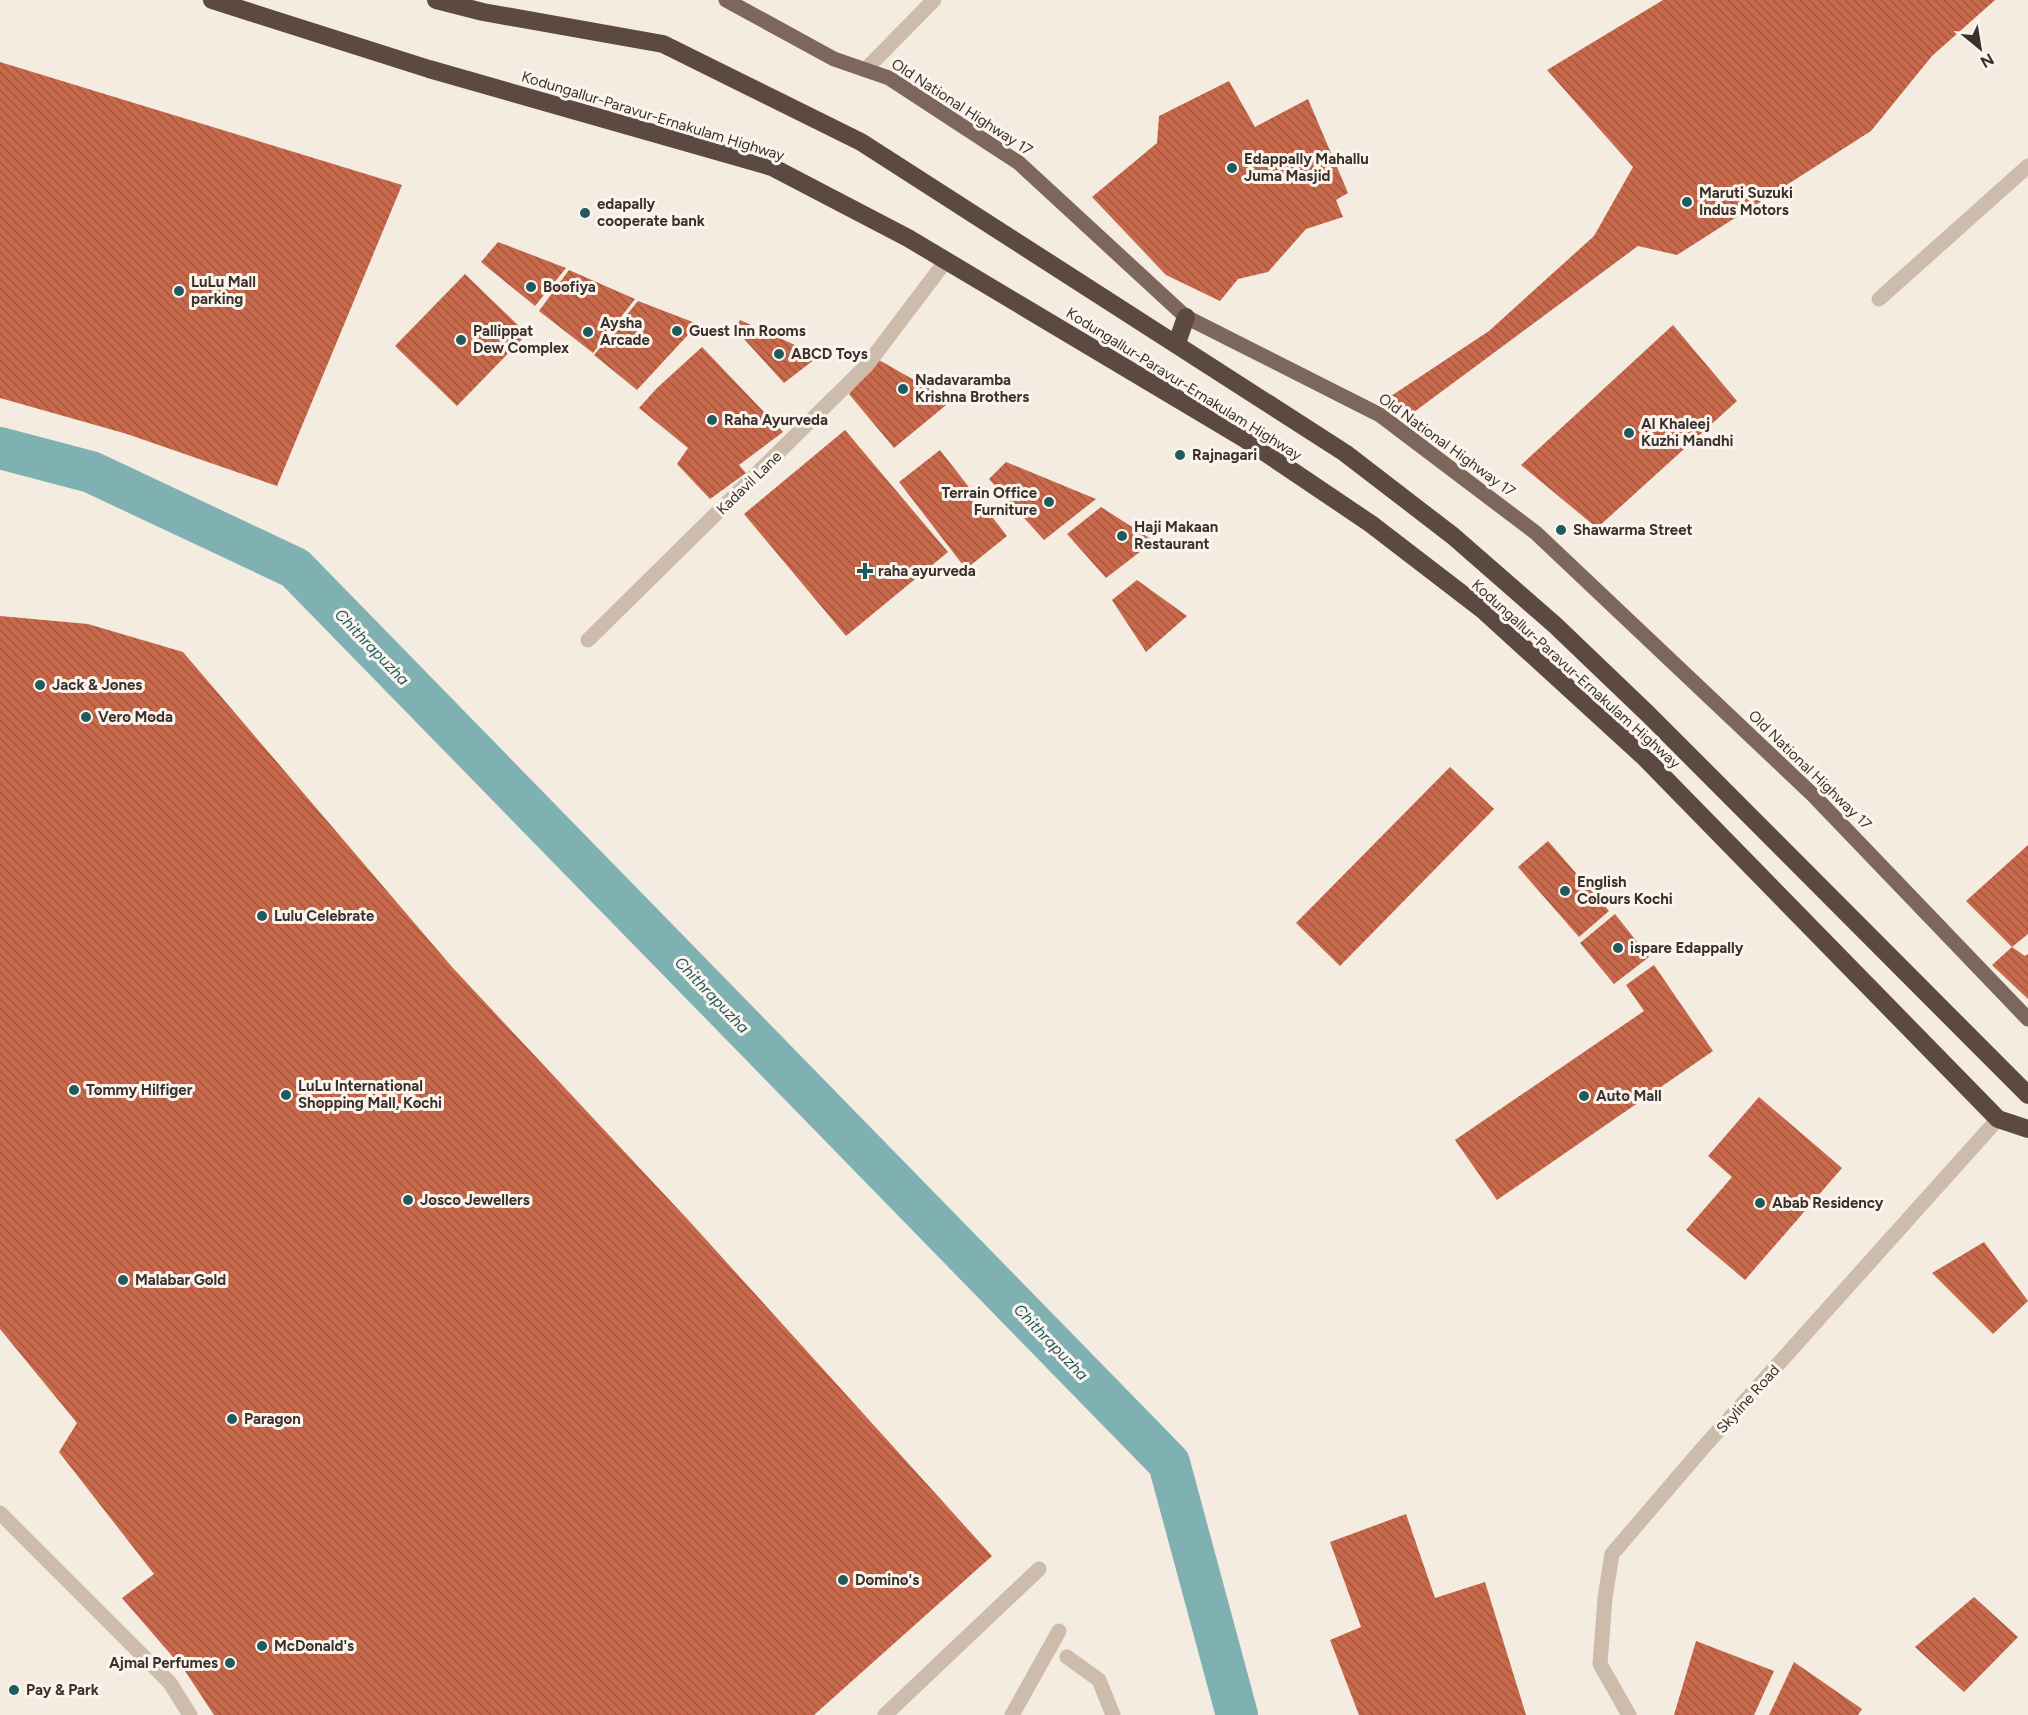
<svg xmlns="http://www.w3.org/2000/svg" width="2028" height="1715" font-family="Figtree,sans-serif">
  <defs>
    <pattern id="building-back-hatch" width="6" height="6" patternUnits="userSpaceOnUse" patternTransform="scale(1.5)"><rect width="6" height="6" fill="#c8694b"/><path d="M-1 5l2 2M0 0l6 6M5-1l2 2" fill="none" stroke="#a4573f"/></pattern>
  </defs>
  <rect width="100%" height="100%" fill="#f4ebe1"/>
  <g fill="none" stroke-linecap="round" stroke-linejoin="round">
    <!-- canal -->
    <path stroke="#7fb0b2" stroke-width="42" d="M0 448 91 472 295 568 1169 1463 1237 1715"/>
  </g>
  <!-- building -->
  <path fill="url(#building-back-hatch)" d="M1663 0H1995L1932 56 1871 131 1677 255 1638 246 1414 412 1388 398 1489 331 1594 236 1633 167 1547 70Z
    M0 62 402 185 277 486 127 434 0 398Z
    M1229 81 1255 127 1308 99 1348 193 1336 200 1343 217 1306 229 1268 272 1238 279 1220 301 1166 275 1092 197 1157 143 1159 116Z
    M498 242 566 268 535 306 481 262Z
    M569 270 635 299 593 353 539 311Z
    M465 274 527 334 457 406 395 346Z
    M638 301 698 324 637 390 594 355Z
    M740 320 819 356 784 383 735 329Z
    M1673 325 1737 401 1597 528 1521 465Z
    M702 347 783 432 739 465 746 473 710 499 677 464 688 448 639 408 657 388Z
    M879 360 951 401 894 448 849 394Z
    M845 430 948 552 846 636 744 514Z
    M940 450 1007 536 966 569 899 482Z
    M1006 462 1096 499 1044 540 989 479Z
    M1101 507 1154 541 1106 578 1067 534Z
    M1137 580 1187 616 1146 652 1112 600Z
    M0 616 88 624 183 652 452 967 691 1223 992 1556 814 1715H214L185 1671 122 1598 154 1574 59 1452 77 1423 0 1329Z
    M1450 767 1494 809 1340 966 1296 923Z
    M1548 841 1609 911 1579 937 1518 867Z
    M2028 845V934L2012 947 1966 901Z
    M1615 914 1649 957 1614 984 1580 943Z
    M2012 947 2025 956 2028 954V999L1992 965Z
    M1654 965 1713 1051 1497 1200 1455 1140 1644 1011 1626 985Z
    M1759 1097 1842 1168 1745 1280 1686 1230 1732 1177 1708 1156Z
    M1984 1242 2028 1301 1993 1334 1932 1273Z
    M1406 1514 1435 1598 1485 1582 1526 1715H1359L1330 1640 1361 1627 1330 1542Z
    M1974 1597 2018 1637 1964 1692 1915 1647Z
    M1696 1641 1774 1671 1754 1715H1674Z
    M1794 1662 1862 1709 1858 1715H1769Z"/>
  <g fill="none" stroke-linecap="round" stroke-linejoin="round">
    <!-- minor -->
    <path stroke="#cdbbac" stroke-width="15" d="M865 70 934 0
      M1879 299 2028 166
      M588 640 867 365 945 262
      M0 1513 170 1683 190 1715
      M1067 1657 1099 1680 1113 1715
      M885 1715 1039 1569
      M1012 1715 1059 1631
      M1629 1715 1600 1664 1605 1598 1612 1554 1702 1449 1998 1119"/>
    <!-- major -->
    <path stroke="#7d675c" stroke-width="15" d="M726 0 834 59 889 78 1019 163 1186 317 1380 415 1536 533 1813 795 2028 1019"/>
    <!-- highway -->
    <path stroke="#5c4a42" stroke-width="18" d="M212 0 429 69 772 167 908 238 1245 439 1371 524 1483 610 1643 756 1998 1119 2028 1129
      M436 0 483 12 663 44 861 142 1345 453 1453 536 1555 625 1649 715 2028 1095
      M1177 343 1186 317"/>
  </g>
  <!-- markers -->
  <g fill="#1f5a5e" stroke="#fbf5ee" stroke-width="2">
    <circle cx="1232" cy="168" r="6"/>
    <circle cx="1687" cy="202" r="6"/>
    <circle cx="585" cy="213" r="6"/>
    <circle cx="531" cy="287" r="6"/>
    <circle cx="179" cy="291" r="6"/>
    <circle cx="677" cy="331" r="6"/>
    <circle cx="588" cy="332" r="6"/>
    <circle cx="461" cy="340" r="6"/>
    <circle cx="779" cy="354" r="6"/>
    <circle cx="903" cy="389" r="6"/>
    <circle cx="712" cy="420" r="6"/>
    <circle cx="1629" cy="433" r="6"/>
    <circle cx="1180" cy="455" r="6"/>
    <circle cx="1049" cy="502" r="6"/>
    <circle cx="1561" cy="530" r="6"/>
    <circle cx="1122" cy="536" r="6"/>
    <path d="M862 562h6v6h6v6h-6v6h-6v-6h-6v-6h6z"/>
    <circle cx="40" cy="685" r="6"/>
    <circle cx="86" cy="717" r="6"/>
    <circle cx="1565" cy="891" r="6"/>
    <circle cx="262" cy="916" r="6"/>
    <circle cx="1618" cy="948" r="6"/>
    <circle cx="74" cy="1090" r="6"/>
    <circle cx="286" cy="1095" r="6"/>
    <circle cx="1584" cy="1096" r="6"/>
    <circle cx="408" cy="1200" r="6"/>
    <circle cx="1760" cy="1203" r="6"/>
    <circle cx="123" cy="1280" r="6"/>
    <circle cx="232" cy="1419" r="6"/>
    <circle cx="843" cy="1580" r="6"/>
    <circle cx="262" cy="1646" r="6"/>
    <circle cx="230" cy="1663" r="6"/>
    <circle cx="14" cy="1690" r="6"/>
  </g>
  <g text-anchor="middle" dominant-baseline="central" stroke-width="6" stroke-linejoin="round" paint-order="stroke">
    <!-- street labels -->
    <g font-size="15" fill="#3b302b" stroke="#fbf5ee">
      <text transform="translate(962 107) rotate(33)">Old National Highway 17</text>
      <text transform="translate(653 116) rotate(17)">Kodungallur-Paravur-Ernakulam Highway</text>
      <text transform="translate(1184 384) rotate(32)">Kodungallur-Paravur-Ernakulam Highway</text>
      <text transform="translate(1447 445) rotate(36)">Old National Highway 17</text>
      <text transform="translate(749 483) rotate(-44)">Kadavil Lane</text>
      <text transform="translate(1576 674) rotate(42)">Kodungallur-Paravur-Ernakulam Highway</text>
      <text transform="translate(1810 770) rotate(44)">Old National Highway 17</text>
      <text transform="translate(1748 1399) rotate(-48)">Skyline Road</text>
    </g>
    <!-- poi labels -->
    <g font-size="15" font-weight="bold" fill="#3b302b" stroke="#fbf5ee" text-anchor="start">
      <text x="1244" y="159">Edappally Mahallu<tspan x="1244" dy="17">Juma Masjid</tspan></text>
      <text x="1699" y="193">Maruti Suzuki<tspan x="1699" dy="17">Indus Motors</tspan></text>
      <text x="597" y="204">edapally<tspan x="597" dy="17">cooperate bank</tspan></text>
      <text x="191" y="282">LuLu Mall<tspan x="191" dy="17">parking</tspan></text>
      <text x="543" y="287">Boofiya</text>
      <text x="600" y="323">Aysha<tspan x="600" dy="17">Arcade</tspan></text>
      <text x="473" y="331">Pallippat<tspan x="473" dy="17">Dew Complex</tspan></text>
      <text x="689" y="331">Guest Inn Rooms</text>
      <text x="791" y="354">ABCD Toys</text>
      <text x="915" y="380">Nadavaramba<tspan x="915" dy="17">Krishna Brothers</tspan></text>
      <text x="724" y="420">Raha Ayurveda</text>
      <text x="1641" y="424">Al Khaleej<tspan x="1641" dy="17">Kuzhi Mandhi</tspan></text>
      <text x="1192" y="455">Rajnagari</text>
      <text x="1037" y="493" text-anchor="end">Terrain Office<tspan x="1037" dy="17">Furniture</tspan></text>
      <text x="1134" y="527">Haji Makaan<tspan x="1134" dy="17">Restaurant</tspan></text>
      <text x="1573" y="530">Shawarma Street</text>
      <text x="878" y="571">raha ayurveda</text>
      <text x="52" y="685">Jack &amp; Jones</text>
      <text x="98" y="717">Vero Moda</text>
      <text x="1577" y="882">English<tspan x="1577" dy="17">Colours Kochi</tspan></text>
      <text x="274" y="916">Lulu Celebrate</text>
      <text x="1630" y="948">ispare Edappally</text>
      <text x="298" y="1086">LuLu International<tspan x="298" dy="17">Shopping Mall, Kochi</tspan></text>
      <text x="86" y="1090">Tommy Hilfiger</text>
      <text x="1596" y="1096">Auto Mall</text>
      <text x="420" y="1200">Josco Jewellers</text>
      <text x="1772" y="1203">Abab Residency</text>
      <text x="135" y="1280">Malabar Gold</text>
      <text x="244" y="1419">Paragon</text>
      <text x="855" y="1580">Domino's</text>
      <text x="274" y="1646">McDonald's</text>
      <text x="218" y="1663" text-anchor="end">Ajmal Perfumes</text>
      <text x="26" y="1690">Pay &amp; Park</text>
    </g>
    <!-- water labels -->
    <g font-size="16" font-style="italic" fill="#1f5a5e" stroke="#fbf5ee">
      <text transform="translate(372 647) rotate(46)">Chithrapuzha</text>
      <text transform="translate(712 995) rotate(46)">Chithrapuzha</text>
      <text transform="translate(1051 1342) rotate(46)">Chithrapuzha</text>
    </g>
  </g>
  <!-- north arrow -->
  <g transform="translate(1980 48) rotate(150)" stroke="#fbf5ee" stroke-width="4.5" paint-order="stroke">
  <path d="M0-4.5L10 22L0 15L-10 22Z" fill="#3b302b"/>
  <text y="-9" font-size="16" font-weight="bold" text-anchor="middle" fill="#3b302b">N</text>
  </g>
</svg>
